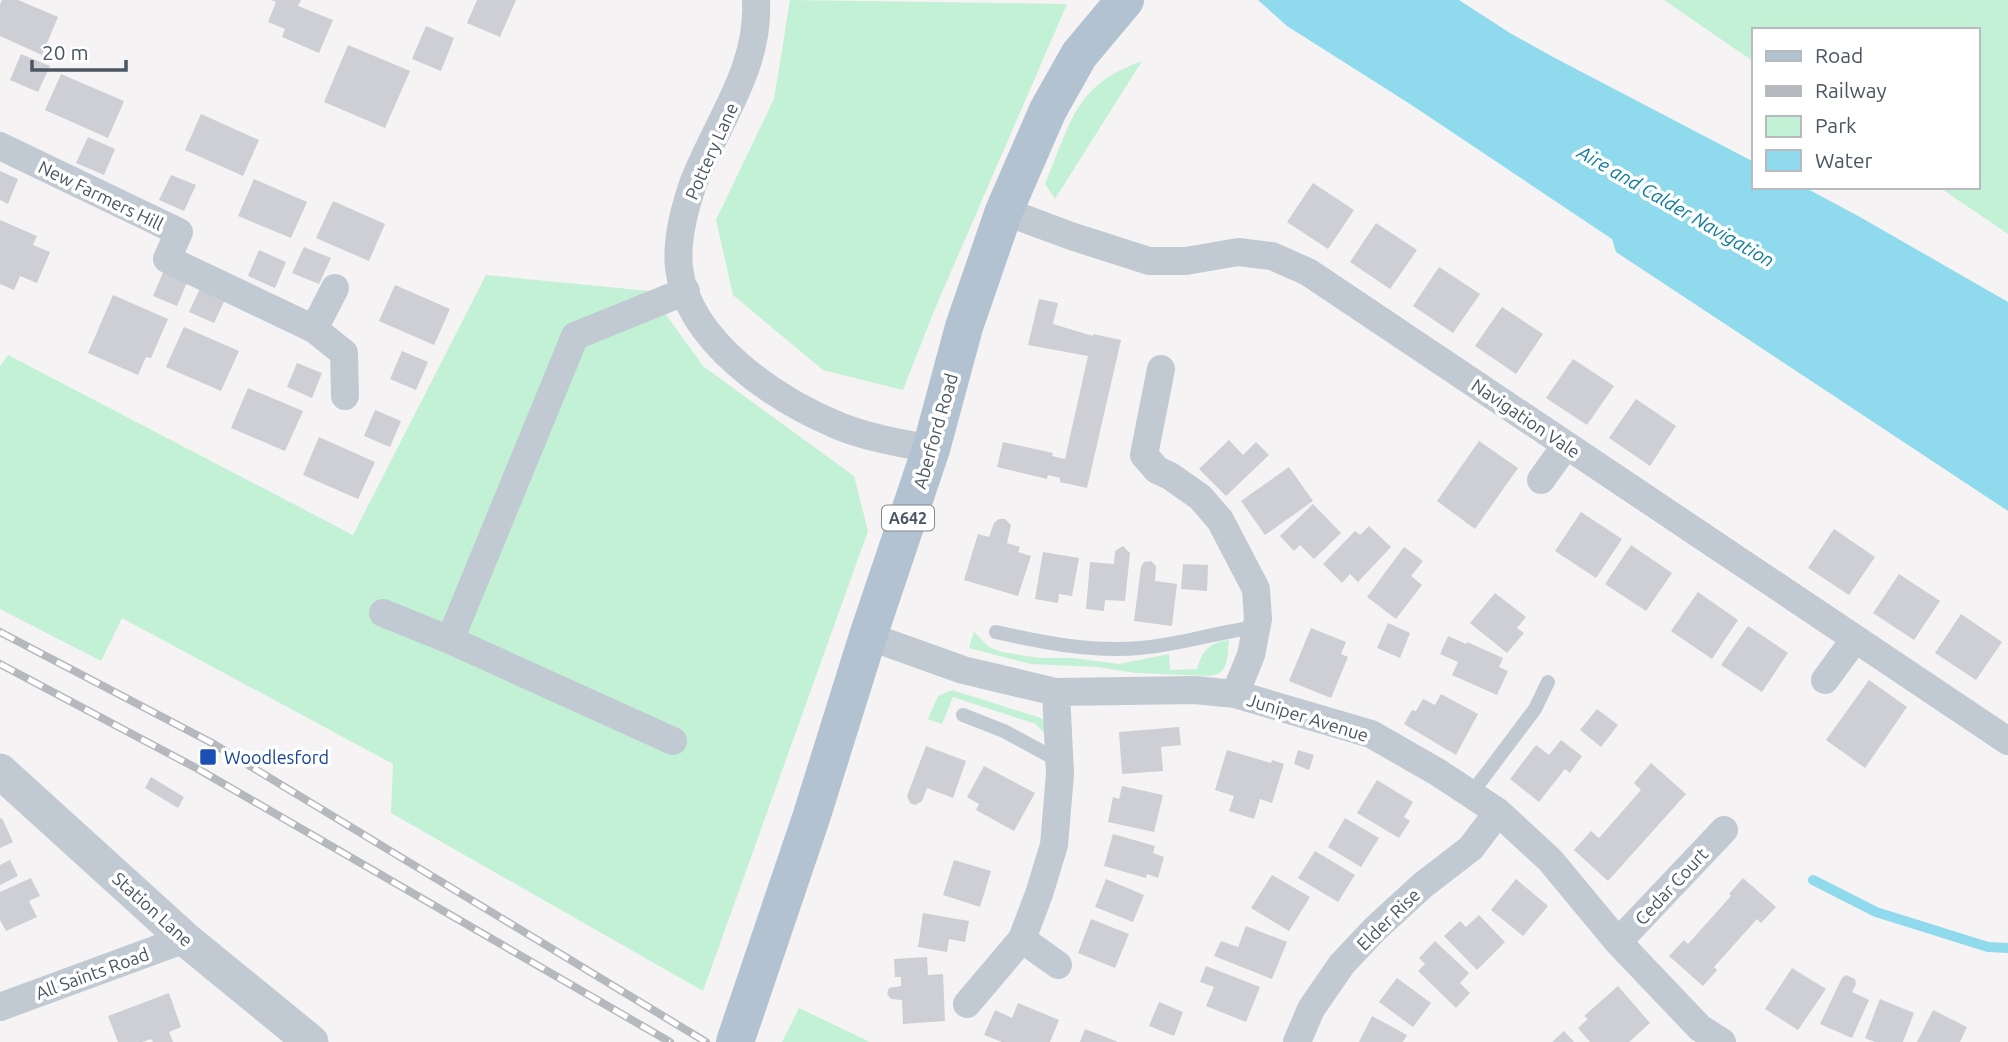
<svg xmlns="http://www.w3.org/2000/svg" width="2008" height="1042" font-family="Ubuntu,sans-serif">
  <rect width="100%" height="100%" fill="#f5f3f3"/>
  <!-- green -->
  <path fill="#c3f1d5" d="M790 0 1067 4 934 311 903 390 823 370 733 295 716 220 774 99Z
    M1664 0H2008V234L1939 187H1978V30H1754V62Z
    M1142 61 1055 199 1045 184C1071 123 1074 85 1142 61Z
    M486 275 649 291 703 366 854 476 868 531 703 991 391 813 393 764 122 618 101 661 0 609V366L8 355 353 535Z
    M974 632 989 647 1002 652 1040 658H1073L1119 664 1169 654 1170 670 1197 669C1202 651 1210 642 1229 640 1227 657 1229 675 1209 676L1136 673 1097 667 1031 664 969 648Z
    M952 690 1041 718 1045 722 1044 733 1036 724 953 697 942 724 928 719 938 696Z
    M799 1008 870 1042H782Z"/>
  <!-- water -->
  <path fill="#90daee" d="M1258 0H1459L1510 33 1553 57 1754 162V187H1804L1860 217 2008 302V511L1616 252 1612 239 1410 104 1287 26Z"/>
  <g fill="none" stroke-linecap="round" stroke-linejoin="round">
    <!-- stream -->
    <path stroke="#90daee" stroke-width="10" d="M1813 880 1876 912 1988 947 2008 948"/>
  </g>
  <!-- building -->
  <path fill="#cdcfd5" d="M2 0H18L58 17 42 55 0 36V5Z
    M271 0H301L298 6 333 20 319 53 282 37 285 29 268 22 276 2Z
    M477 0H516L500 37 467 23Z
    M426 26 454 38 441 71 412 59Z
    M348 45 410 71 385 128 324 102Z
    M21 54 50 66 38 92 10 80Z
    M61 74 124 101 108 138 45 110Z
    M201 114 259 140 243 176 185 150Z
    M88 137 115 149 104 175 76 163Z
    M0 171 18 179 8 204 0 200Z
    M171 175 196 185 184 211 159 200Z
    M254 179 307 202 291 238 238 216Z
    M1313 183 1354 210 1328 249 1287 222Z
    M333 201 385 224 369 261 316 238Z
    M0 220 37 236 33 245 50 252 37 283 20 276 14 290 0 284Z
    M1376 223 1417 250 1390 289 1350 262Z
    M304 247 331 258 319 284 292 273Z
    M259 250 286 262 275 288 248 276Z
    M1439 267 1480 294 1453 333 1413 306Z
    M165 268 189 278 177 306 153 296Z
    M202 284 227 295 214 323 189 312Z
    M395 285 450 309 434 345 379 321Z
    M113 295 168 319 151 358 146 357 138 375 88 353Z
    M1039 299 1058 303 1053 324 1093 336V334L1121 340 1087 488 1060 482V478L1048 475 1047 479 997 467 1003 442 1053 453 1052 456 1065 459 1088 356 1028 345Z
    M1502 307 1543 334 1516 374 1475 346Z
    M184 327 239 351 221 391 166 367Z
    M402 351 428 362 416 390 390 379Z
    M1573 359 1614 386 1587 425 1546 398Z
    M297 363 322 373 312 398 287 387Z
    M248 388 303 411 285 451 231 428Z
    M1636 399 1676 426 1650 466 1609 438Z
    M375 410 401 421 390 447 364 436Z
    M319 437 375 462 358 499 303 475Z
    M1229 440 1243 455 1256 442 1269 455 1226 496 1199 469Z
    M1479 441 1518 468 1475 529 1437 501Z
    M1289 467 1313 501 1265 535 1241 501Z
    M1313 504 1341 533 1314 559 1300 545 1294 551 1280 536Z
    M1581 512 1622 539 1596 578 1555 551Z
    M999 519H1005L1011 525 1007 543 1020 547 1018 552 1031 556 1018 596 964 580 978 534 989 537 994 523Z
    M1369 526 1391 547 1358 582 1350 574 1342 583 1323 564 1355 531 1360 535Z
    M1834 529 1875 557 1849 595 1808 568Z
    M1631 545 1672 573 1646 611 1605 584Z
    M1123 546 1130 553 1125 601 1105 600 1104 611 1086 609 1090 562 1114 564 1115 551Z
    M1404 547 1423 561 1411 576 1422 585 1396 619 1367 597Z
    M1043 552 1079 558 1072 596 1059 594 1058 603 1035 599Z
    M1151 561 1156 566 1155 581 1177 584 1172 626 1134 621 1141 567 1144 562Z
    M1183 564 1208 565 1207 591 1181 589Z
    M1899 574 1940 601 1914 640 1873 613Z
    M1698 592 1738 620 1712 659 1671 631Z
    M1495 593 1526 617 1517 628 1524 633 1507 653 1470 623Z
    M1961 614 2002 642 1976 680 1935 653Z
    M1388 623 1410 633 1400 658 1377 648Z
    M1748 626 1788 653 1762 692 1721 665Z
    M1311 628 1346 642 1341 654 1348 657 1331 698 1289 681Z
    M1448 636 1466 644 1467 642 1503 658 1499 667 1508 671 1497 695 1452 675 1458 662 1440 654Z
    M1869 680 1907 707 1865 768 1826 740Z
    M1441 694 1478 714 1456 755 1404 724 1412 710 1416 711 1423 699 1435 705Z
    M1597 709 1618 725 1601 747 1580 730Z
    M1179 727 1181 745 1161 747 1163 771 1122 774 1119 732Z
    M1561 740 1582 756 1570 773 1565 769 1539 802 1510 779 1536 745 1549 755Z
    M926 746 966 761 953 798 927 788 922 801 915 805 910 803 907 796Z
    M1227 750 1271 763 1272 760 1284 764 1272 803 1260 799 1254 819 1229 811 1234 796 1215 790Z
    M1298 750 1314 755 1309 770 1294 764Z
    M1651 763 1686 794 1608 881 1574 850 1591 831 1599 838 1641 790 1634 783Z
    M984 766 1035 793 1014 831 976 810 979 804 967 797Z
    M151 777 184 797 178 808 145 788Z
    M1377 780 1413 802 1404 817 1410 821 1399 838 1357 813Z
    M1122 786 1163 795 1154 832 1108 822 1113 797 1119 799Z
    M2 818 13 842 0 848V819Z
    M1345 818 1379 838 1361 867 1328 847Z
    M1113 834 1155 846 1153 853 1164 857 1158 878 1147 874 1146 878 1104 866Z
    M1315 851 1355 875 1338 902 1298 878Z
    M10 860 18 876 0 885V865Z
    M954 860 991 871 980 907 943 895Z
    M1272 875 1310 897 1289 931 1251 908Z
    M31 878 40 896 29 901 37 917 6 931 0 920V892Z
    M1743 878 1776 907 1761 923 1757 919 1714 967 1717 970 1703 986 1669 956 1684 940 1688 944 1731 896 1729 894Z
    M1106 879 1144 895 1133 922 1095 907Z
    M1516 879 1548 906 1523 936 1491 910Z
    M923 913 969 921 965 942 949 939 947 952 918 947Z
    M1479 915 1505 942 1477 970 1444 936 1460 921 1466 927Z
    M1091 919 1129 934 1115 968 1078 953Z
    M1246 926 1287 942 1272 979 1214 956 1221 941 1238 947Z
    M1435 941 1469 973 1460 983 1470 993 1456 1008 1418 971 1425 964 1419 958Z
    M927 957 928 975 943 974 945 1021 903 1024 902 1000 891 999 887 994 889 988 901 986V977H895L894 959Z
    M1206 966 1260 987 1246 1022 1206 1006 1214 987 1200 982Z
    M1792 968 1826 989 1798 1030 1765 1009Z
    M1846 975 1855 979 1856 984 1852 992 1869 1000 1852 1038 1820 1024 1842 978Z
    M1397 978 1431 1003 1413 1027 1379 1002Z
    M1618 986 1650 1023 1629 1042H1590L1578 1028 1588 1019 1584 1016Z
    M169 993 181 1027 169 1032 173 1042H153L151 1039 142 1042H118L108 1016Z
    M1880 999 1914 1013 1903 1042H1875L1865 1038Z
    M1159 1002 1183 1012 1174 1036 1149 1026Z
    M1018 1003 1059 1020 1050 1042H1002L984 1035 995 1010 1012 1018Z
    M1933 1010 1967 1027 1960 1042H1917Z
    M1372 1016 1407 1035 1403 1042H1359Z
    M1085 1029 1108 1038 1118 1042H1080Z
    M1564 1031 1574 1042H1552Z"/>
  <g fill="none" stroke-linecap="round" stroke-linejoin="round">
    <!-- service -->
    <path stroke="#c1cad2" stroke-width="14" d="M996 632C1044 643 1091 652 1140 648 1179 645 1217 632 1257 627
      M963 715 1004 731 1059 761
      M1471 794 1535 709 1548 682"/>
    <!-- minor -->
    <path stroke="#c1cad2" stroke-width="28" d="M756 0C760 69 716 123 693 184 684 210 676 240 679 268 688 342 776 400 839 426 869 438 900 443 931 449
      M0 146 179 232 167 259 314 329 344 353 345 396
      M1004 211 1071 236 1149 261H1186L1238 252 1272 256 1308 272 2008 741
      M314 329 335 288
      M1161 369 1144 455 1157 470 1170 476 1200 497 1220 520 1256 589 1258 619 1251 655 1235 694
      M1541 480 1566 445
      M383 613 450 640
      M868 636 963 670 1056 692 1195 690 1235 694 1371 734 1439 773 1498 812 1550 860 1618 942 1700 1028 1722 1042
      M1825 680 1855 639
      M673 741 450 640 575 336 686 291
      M1022 939 1058 965
      M1618 942 1724 830
      M967 1004 1022 939 1039 894 1054 845 1060 774 1056 692
      M0 1007 185 939
      M1297 1042 1311 1009 1342 964 1375 929 1423 885 1471 848 1498 812"/>
    <!-- tertiary -->
    <path stroke="#c1cad2" stroke-width="35" d="M0 771 185 939 311 1042"/>
    <!-- primary -->
    <path stroke="#b3c2d1" stroke-width="38" d="M735 1042 811 818 868 636 931 449 964 327 1004 211 1048 110 1079 55 1125 0"/>
    <!-- rail casing -->
    <g stroke="#b5b8bd" stroke-width="8">
      <path id="rail" d="M0 632 212 743 706 1042
        M0 664 198 769 670 1042"/>
    </g>
    <!-- rail -->
    <use href="#rail" stroke="#fff" stroke-width="5" stroke-dasharray="16" stroke-linecap="butt"/>
  </g>
  <!-- markers -->
  <rect fill="#1a4fb4" stroke="#fff" stroke-width="2.5" x="199" y="748" width="18" height="18" rx="3.5"/>
  <g text-anchor="middle" dominant-baseline="central" stroke-width="7" stroke-linejoin="round" paint-order="stroke">
    <!-- shield labels -->
    <rect fill="#fff" stroke="#808990" stroke-width="2" x="882" y="505.5" width="52" height="25" rx="5"/>
    <g font-size="16" font-weight="bold" fill="#4a5661">
      <text x="908" y="518">A642</text>
    </g>
    <!-- street labels -->
    <g font-size="18" fill="#4a5661" stroke="#fff">
      <text transform="translate(711 151) rotate(-66)">Pottery Lane</text>
      <text transform="translate(101 195) rotate(26)">New Farmers Hill</text>
      <text transform="translate(1526 418) rotate(34)">Navigation Vale</text>
      <text transform="translate(935 431) rotate(-74)">Aberford Road</text>
      <text transform="translate(1308 717) rotate(17)">Juniper Avenue</text>
      <text transform="translate(1671 886) rotate(-47)">Cedar Court</text>
      <text transform="translate(153 909) rotate(42)">Station Lane</text>
      <text transform="translate(1388 919) rotate(-44)">Elder Rise</text>
      <text transform="translate(92 973) rotate(-20)">All Saints Road</text>
    </g>
    <!-- transit labels -->
    <g font-size="18" fill="#164399" stroke="#fff" text-anchor="start">
      <text x="224" y="757">Woodlesford</text>
    </g>
    <!-- water labels -->
    <g font-size="19" font-style="italic" fill="#0c7c9b" stroke="#fff">
      <text transform="translate(1676 206) rotate(30)">Aire and Calder Navigation</text>
    </g>
  </g>
  <!-- legend -->
  <rect x="1752" y="28" width="228" height="161" fill="#ffffff" stroke="#b7bbc0" stroke-width="2"/>
  <rect x="1766" y="51" width="35" height="10" fill="#b3c2d1" stroke="#b7bbc0" stroke-width="2"/>
  <text x="1815" y="63" font-size="21" fill="#4a5661">Road</text>
  <rect x="1766" y="86" width="35" height="10" fill="#b5b8bd" stroke="#b7bbc0" stroke-width="2"/>
  <text x="1815" y="98" font-size="21" fill="#4a5661">Railway</text>
  <rect x="1766" y="116" width="35" height="21" fill="#c3f1d5" stroke="#b7bbc0" stroke-width="2"/>
  <text x="1815" y="133" font-size="21" fill="#4a5661">Park</text>
  <rect x="1766" y="150" width="35" height="21" fill="#90daee" stroke="#b7bbc0" stroke-width="2"/>
  <text x="1815" y="168" font-size="21" fill="#4a5661">Water</text>
  <!-- scale -->
  <path d="M32 60v10h94v-10" fill="none" stroke="#4a5661" stroke-width="3.5"/>
  <text x="42" y="60" font-size="21" fill="#4a5661" stroke="#ffffff" stroke-width="5" paint-order="stroke">20 m</text>
</svg>
